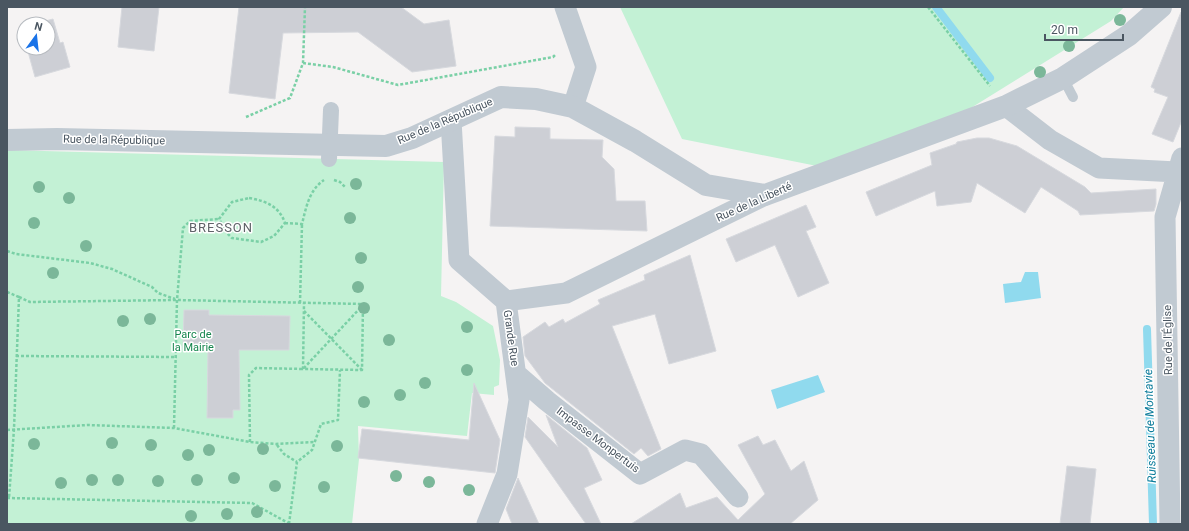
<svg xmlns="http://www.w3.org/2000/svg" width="1189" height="531" font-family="Roboto,sans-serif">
  <rect width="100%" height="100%" fill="#f5f3f3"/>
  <!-- green -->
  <path fill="#c3f1d5" d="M620 7H1124L1111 21 966 111 827 168 682 139Z
    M7 150 444 162 441 296 456 302 493 326 500 360 499 385 494 387V395L472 393 467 436 358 426 359 459 352 524H7Z"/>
  <!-- water -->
  <path fill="#90daee" d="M1025 272H1038L1041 298 1005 303 1003 284 1021 282Z
    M818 375 825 392 777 409 771 390Z"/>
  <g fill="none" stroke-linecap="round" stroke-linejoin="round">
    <!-- stream -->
    <path stroke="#90daee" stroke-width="8" d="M936 7 990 78
      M1147 329 1153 524"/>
  </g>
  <!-- building -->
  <path fill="#cdcfd5" stroke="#d7d9de" d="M122 7H159L154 51 118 47Z
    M239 7H401L424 24 449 20 456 66 412 72 358 32 283 33 275 99 229 93Z
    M1181 12H1182V120L1173 142 1152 134 1168 97 1154 92 1155 89 1151 87Z
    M53 19 60 43 63 42 70 67 35 77 27 48H48V24H34Z
    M515 127 550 128V139L603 140 602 157 614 169 616 201H645L647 231 490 226 495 136 515 137Z
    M977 138H989L1017 146 1085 187 1091 193 1156 189V204L1154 211 1080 215 1078 211 1041 187 1025 213 977 183 971 202 937 206 935 191 876 216 866 192 932 165 930 153 956 144 957 142Z
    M806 205 816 227 806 231 829 283 798 297 775 245 736 262 726 239Z
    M690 255 716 351 669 364 655 314 612 326 661 449 648 456 641 448 634 454 545 383 525 356 523 337 545 322 549 327 563 319 565 323 600 304 598 300 645 280 644 275Z
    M184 310H209V315L290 316 289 350H239L240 410H233V418H207L208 349H183Z
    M474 383 500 440 495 473 358 458 362 429 469 440Z
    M546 415 587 448 602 480 584 488 601 524H586L525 437 528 417 558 447Z
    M758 436 763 445 775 440 791 471 804 461 818 500 790 524H631L680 493 686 508 717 497 738 520 765 494 738 445Z
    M1067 466 1096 469 1090 524H1060Z
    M518 478 539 524H512L506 509Z"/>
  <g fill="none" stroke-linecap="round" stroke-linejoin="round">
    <!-- path -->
    <path stroke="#7ad0a6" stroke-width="2.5" stroke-dasharray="3 2" stroke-linecap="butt" d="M928 7 990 86
      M303 63 333 67 398 85 553 57 556 54
      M246 117 290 98 303 63 305 7
      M334 180 340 182 345 187
      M249 198C266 201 279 206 285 223L274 236 261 242 232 238 227 233 219 219 232 202Z
      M285 223 302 224C306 208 309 190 324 180
      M7 251 16 254 90 263 112 269 152 287 158 293 175 299
      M7 292 19 297 14 429 9 498
      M19 297 30 302 177 300 363 304 362 370 303 369 304 303
      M300 303 302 224
      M304 311 362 370
      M16 356 177 357
      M174 428 177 300 183 228 190 221 219 219
      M7 430 87 425 174 428 250 442 276 444 314 442
      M250 442 249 375 256 368 303 369 363 305
      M277 445 284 454 297 462
      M7 498 252 503 290 524
      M289 524 297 462 312 450 321 424 338 420 340 370"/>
    <!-- service -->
    <path stroke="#c1cad2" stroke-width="10" d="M1063 78 1073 97"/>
    <!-- pedestrian -->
    <path stroke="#c1cad2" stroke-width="16" d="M329 159 331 110"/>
    <!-- minor -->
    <path stroke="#c1cad2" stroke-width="21" d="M565 7 586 67 573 107
      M1006 106 1050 140 1099 168 1177 172
      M451 120 459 260 506 301 519 400 507 474 487 524
      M506 301 566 293 765 195
      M516 374 547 401 640 474 685 450 701 454 738 497
      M1170 524 1165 217 1182 158"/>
    <!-- tertiary -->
    <path stroke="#c1cad2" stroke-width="22" d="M7 140 57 139 386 146 412 138 501 97 536 99 573 107 635 141 706 185 765 195 1006 106 1063 78 1129 35 1161 7"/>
  </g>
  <!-- trees -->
  <g fill="#7bb799">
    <circle cx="1120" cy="20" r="6"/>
    <circle cx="1069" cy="46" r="6"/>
    <circle cx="1040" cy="72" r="6"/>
    <circle cx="356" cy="184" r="6"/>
    <circle cx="39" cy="187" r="6"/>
    <circle cx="69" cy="198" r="6"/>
    <circle cx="350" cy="218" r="6"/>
    <circle cx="34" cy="223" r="6"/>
    <circle cx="86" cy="246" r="6"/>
    <circle cx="361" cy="258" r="6"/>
    <circle cx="53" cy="273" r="6"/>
    <circle cx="358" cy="287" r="6"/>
    <circle cx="364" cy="308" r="6"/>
    <circle cx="150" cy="319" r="6"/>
    <circle cx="123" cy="321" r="6"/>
    <circle cx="467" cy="327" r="6"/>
    <circle cx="389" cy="340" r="6"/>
    <circle cx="467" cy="370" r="6"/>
    <circle cx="425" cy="383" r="6"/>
    <circle cx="400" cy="395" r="6"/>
    <circle cx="364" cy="402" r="6"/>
    <circle cx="112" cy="443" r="6"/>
    <circle cx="34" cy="444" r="6"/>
    <circle cx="151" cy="445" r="6"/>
    <circle cx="337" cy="446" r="6"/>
    <circle cx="263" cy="449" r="6"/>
    <circle cx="209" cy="450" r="6"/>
    <circle cx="188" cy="455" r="6"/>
    <circle cx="396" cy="476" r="6"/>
    <circle cx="234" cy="478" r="6"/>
    <circle cx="92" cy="480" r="6"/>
    <circle cx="118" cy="480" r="6"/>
    <circle cx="197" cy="480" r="6"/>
    <circle cx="158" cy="481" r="6"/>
    <circle cx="429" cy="482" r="6"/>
    <circle cx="61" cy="483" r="6"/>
    <circle cx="275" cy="486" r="6"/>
    <circle cx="324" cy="487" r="6"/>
    <circle cx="469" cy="490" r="6"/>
    <circle cx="257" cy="512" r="6"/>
    <circle cx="227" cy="514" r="6"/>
    <circle cx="191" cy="516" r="6"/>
  </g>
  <g text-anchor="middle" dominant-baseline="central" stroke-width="3" stroke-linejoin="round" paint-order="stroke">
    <!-- street labels -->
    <g font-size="11" fill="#4a5661" stroke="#fff">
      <text transform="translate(445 121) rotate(-23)">Rue de la République</text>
      <text transform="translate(114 140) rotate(1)">Rue de la République</text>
      <text transform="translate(754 202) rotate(-24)">Rue de la Liberté</text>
      <text transform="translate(511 338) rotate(82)">Grande Rue</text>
      <text transform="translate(1168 340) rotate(-91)">Rue de l'Église</text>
      <text transform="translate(598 440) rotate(37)">Impasse Monpertuis</text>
    </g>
    <!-- park labels -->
    <g font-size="11" fill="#17864f" stroke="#fff">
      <text x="193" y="334">Parc de<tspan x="193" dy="13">la Mairie</tspan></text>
    </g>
    <!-- water labels -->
    <g font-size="12" font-style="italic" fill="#0c7c9b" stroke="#fff">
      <text transform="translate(1150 426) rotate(-92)">Ruisseau de Montavie</text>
    </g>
    <!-- quarter labels -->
    <g font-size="13" letter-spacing="1" fill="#5f6368" stroke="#fff">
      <text x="221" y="227">BRESSON</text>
    </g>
  </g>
  <!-- border -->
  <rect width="1189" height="531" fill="none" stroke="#4a5661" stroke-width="16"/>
  <!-- north arrow -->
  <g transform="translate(36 36) rotate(15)"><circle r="19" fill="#ffffff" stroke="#b7bbc0"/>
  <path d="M0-3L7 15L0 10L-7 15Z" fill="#1a73e8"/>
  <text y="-6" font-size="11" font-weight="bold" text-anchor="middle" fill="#4a5661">N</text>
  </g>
  <!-- scale -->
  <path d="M1045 34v6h78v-6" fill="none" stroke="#4a5661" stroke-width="2"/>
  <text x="1051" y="34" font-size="12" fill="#4a5661" stroke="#ffffff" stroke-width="3" paint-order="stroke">20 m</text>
</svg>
